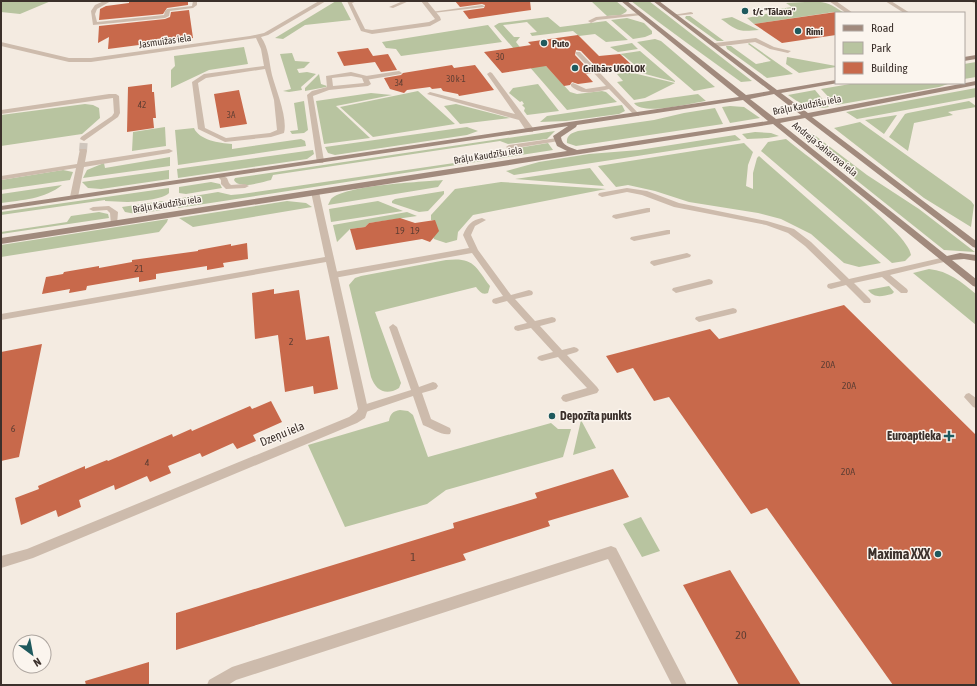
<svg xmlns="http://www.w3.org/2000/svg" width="977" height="686" font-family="'Asap Condensed',sans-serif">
  <rect width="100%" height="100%" fill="#f4ebe1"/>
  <!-- green -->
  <path fill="#b8c4a0" d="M1 1H51L20 14 1 12Z
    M336 1H341L351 20 305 25 283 39 275 38Z
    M591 1H616L627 10 626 12 621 15 607 16Z
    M631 1H649L752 81 741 82C704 55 667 29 631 1Z
    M805 2C825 1 828 2 844 13L834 12 754 24 747 18 775 12 772 10 792 7 786 3Z
    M686 16H690L724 41H717L685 18Z
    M548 17 560 27 606 21 628 40 606 42 595 34 579 36 573 31 532 36 530 33 537 32 527 22 503 25 514 37H520L516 42 522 50 545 65 570 92 577 94 602 91 606 92 617 102 567 110 494 26 499 23Z
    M732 17 759 30C738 32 738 31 721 19Z
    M627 18 644 23 652 31V34L645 37 633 39 611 20Z
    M488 25 502 42 401 56 396 49 386 48 382 42Z
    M655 39 661 41 715 87 694 91 637 42Z
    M632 43 638 49 618 52 610 47Z
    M749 43 793 74 767 78 727 49 726 46H731L756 64 771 61 748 44Z
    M244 47 248 64 209 70 171 88V70L175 66 174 56Z
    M640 51 675 81V82L623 68 636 66 624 56 620 54Z
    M292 53 295 61 310 62 304 68 297 69 299 73 307 72 316 74 301 87 302 90 289 92 283 91 291 89 280 54Z
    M787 57 836 66V67L799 73 786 64Z
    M976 62V77L964 79V64Z
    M629 72 675 83 645 98 634 100 617 82 623 81 617 74Z
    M319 74 321 84 327 86 326 87 305 91V88Z
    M856 83H951L939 87 836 105 821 89Z
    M538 84 559 111 527 115 524 111 525 108 522 105 524 104 522 101 520 102 509 93 513 88Z
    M976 88V97L857 119 846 112Z
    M815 90 829 107C812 110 802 105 788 95Z
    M418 91 455 124 373 137 340 107Z
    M371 93 392 95 336 106 370 138 324 144 316 101Z
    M698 94 706 101C691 103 643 116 634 103Z
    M304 101 308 130 304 133 292 134 290 131 298 130 294 103Z
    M969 101 976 106V107L948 112 953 115 914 123 908 151 889 137 905 114 908 113Z
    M85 104 93 105 99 108 100 118 82 134 1 146V115Z
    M456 104 510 118 460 124 444 106Z
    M622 105 625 111 619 114 566 121 540 122 547 116Z
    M730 106 744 107 760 118 730 123 722 107Z
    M715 108 723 124 576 146 567 143C566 135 572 133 578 131L654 120 684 113Z
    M897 115 884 134 865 120Z
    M860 122 971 201 974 205 971 227 924 198 834 128Z
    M165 127 166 146 132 151 133 132Z
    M467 127 478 131 467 135 335 155 328 153 325 147Z
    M194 128C199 140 219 143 232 144V149L301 139 305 141 306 146 178 165 175 130Z
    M555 131 547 139 508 144 500 141 273 175 271 180C262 182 239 190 234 180L235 178Z
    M755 132 771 133 779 136 768 138 747 139 742 134Z
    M813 134 867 175 919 209 975 252 944 250 801 136Z
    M735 135 741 140 514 175 506 171 539 162 589 154 639 150Z
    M786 139C808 157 909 232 911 255L905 261 892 263 761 151 768 142Z
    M548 143 553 150 178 208V201L182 198 218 192 231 195 242 194 509 155 512 149Z
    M744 143 753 152 748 165 746 186 753 189V173L757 158 759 156 881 263 859 267 844 263 811 234 781 219 758 213 689 202 655 191 628 185 616 187 598 166Z
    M313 150 314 154 307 159 178 178 177 169 183 168Z
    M170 157V166L83 178 87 170 104 163 105 168Z
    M590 168 604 186 515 179Z
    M63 170 73 172 70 180 1 190V180Z
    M169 170V179L101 189 88 188 82 182Z
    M443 180 438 187 328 205C329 203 330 201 331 199 345 185 421 182 443 180Z
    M211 182 220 184 222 188 186 194 179 193V187Z
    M501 182 606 189 473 215 458 232 457 240 446 243 434 239 432 234 435 221 431 220V215L455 189Z
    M62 185C45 199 22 200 1 203V194Z
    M169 188V193C165 199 135 202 127 202 119 202 113 201 105 201V200L1 215V212Z
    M444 191V194L428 211 419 212 392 203V201L395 199Z
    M163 201 168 203V209L136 214 125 212 122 207Z
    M287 201 306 203 312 207 193 227 179 218Z
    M378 201 403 211 331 222 329 209Z
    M99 212 108 214 109 218 1 234V232L67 222 71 216Z
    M407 212 417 216 369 223 365 227 350 229 337 242 333 225Z
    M168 219 167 222 159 232 1 257V245Z
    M446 260C474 257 475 266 490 286L488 293C482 295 480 292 476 287L375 312 401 383 399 388C386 396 376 391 371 377L349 285 355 278 361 276Z
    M929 269C949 271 961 282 976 294V325L913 273Z
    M889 286 894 292 892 294C882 296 875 299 868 290Z
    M400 410 408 411 413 415 428 457 551 423 558 429H571L563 457 446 490 427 504 345 527 308 445 389 421C390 414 393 411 400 410Z
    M581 420 596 448 573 455Z
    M641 517 660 551 642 557 623 524Z"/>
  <!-- building -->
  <path fill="#c8694b" d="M129 1H188V5L167 8 163 14 99 20 100 9 106 6 129 3Z
    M455 1H530L531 10 469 19 463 11 484 8 485 5 482 4 460 7Z
    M189 10 193 38 108 49 109 37 98 43 99 26 165 19 170 17 171 12Z
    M836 12V35L782 43 754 24Z
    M578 35 599 56 620 54 634 67 601 72 581 51 576 50 575 55 592 73 586 74 593 82 578 84 572 82 570 85 564 86 546 66 502 73 484 52 531 45 528 42Z
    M368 48 373 56 388 54 397 70 381 72 375 62 344 66 337 52Z
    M452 65 454 68 475 65 494 90 459 96 458 94 443 91 441 88 432 89 430 87 407 90 404 93 390 89 384 78 401 75 403 73Z
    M152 84V92H154L156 118H153L154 128 127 132 128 87Z
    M239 90 247 124 220 128 214 94Z
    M400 218 415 223 435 220 439 231 430 242 422 239 356 250 350 229 365 227 369 223Z
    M247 243 248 259 223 263 224 267 207 270V266L156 274V279L139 282V277L87 286 86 290 69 293 70 289 42 294 46 277 63 274 64 272 99 266V268L132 262V260L198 251V250L231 244V246Z
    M274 289V294L299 290 306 340 329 336 338 389 314 394 313 386 285 392 278 335 255 339 252 293Z
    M844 305 976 435V685H893L767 508 751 514 669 397 654 401 633 368 617 373 606 356 710 329 719 339Z
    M42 344 19 457 1 461V352Z
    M271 401 282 422 253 435 256 441 237 449 233 443 202 457 200 453 168 466 171 473 150 482 147 476 115 490 114 485 79 500 81 507 58 517 56 510 21 525 15 498 39 489 38 486 85 466V469L107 460 108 461 172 434 173 437 191 429 192 431 250 406 252 409Z
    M613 469 629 497 548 521 550 526 463 554 466 560 176 650V613L454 528 453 523 537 498 535 493Z
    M730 570 801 685H739L683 585Z
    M149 662V685H86L85 681Z"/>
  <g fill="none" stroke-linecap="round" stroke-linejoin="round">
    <!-- street-tunnel -->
    <path stroke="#cfc6bd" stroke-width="8" stroke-dasharray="8 4" stroke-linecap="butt" d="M83 151 84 139"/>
    <!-- lane -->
    <path fill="#cdbbac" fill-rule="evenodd" d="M104 1H111L97 9 95 14 97 22 164 15 165 11 167 9 192 6 193 1H197V5L193 8 170 11 169 16 165 18 93 25 91 11 95 5Z
      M403 1H409L393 8 389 7Z
      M885 1H891L910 13H904Z
      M482 5 484 6V7L433 13 431 12Z
      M691 12 693 13V14L675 16 673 15Z
      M640 13 642 14V15L597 20 591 23 588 21 596 17Z
      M756 38 774 47 791 51 788 53 770 49 755 42 715 47 712 45 715 43Z
      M576 52H580L639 114V116H635L609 89C596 92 582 96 571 86V84L573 83 586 89 606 86 576 54Z
      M399 71 402 73 401 74 366 80 363 78 366 76Z
      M557 138 560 140 559 141 509 149 506 147 509 145Z
      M220 174 227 178 229 183 231 185 245 184 249 186 245 188 226 189 221 184V180L217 176Z
      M627 188 647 191 679 203 767 221 794 229 811 242 849 279 945 257 949 259 948 261 890 275 907 289 908 291 907 293H901L882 277 854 283 870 299 871 301 870 303H864L846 285 831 289 828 288 827 286 828 284 841 281 805 246 788 233 766 225 674 207 642 195 627 192 602 197 598 195 599 193Z
      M109 206 118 212 117 225H111L110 213 107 210 93 211 89 209 93 207Z
      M647 208H650V212L616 219 612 217 613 215Z
      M482 218 486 220 475 226 471 235 478 250 511 295 529 290 532 291 533 293 532 295 515 299 535 321 552 317 555 318 556 320 555 322 540 326 562 350 574 347 577 348 579 350 577 352 567 355 597 387 599 390 597 393 566 402 563 401 561 398 563 395 587 388 558 357 542 361 539 360 537 358 539 356 553 352 531 328 518 331 515 330 514 328 515 326 527 323 507 301 496 304 493 303 492 301 493 299 503 296 472 253 334 278 330 275 334 272 469 248 463 235C467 225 472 220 482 218Z
      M667 230H670V234L634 241 630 239 631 237Z
      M687 253 691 255 690 257 654 266 650 263 651 261Z
      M709 279 712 280 713 282 712 284 676 293 672 290 673 288Z
      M733 308 736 309 737 311 736 313 699 322 695 319 696 317Z
      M393 324 397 327 419 387 433 382 436 383 438 386 436 389 422 393 431 419 450 428 451 431 450 434C442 436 431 428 423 425L413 396 363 413 360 412 358 409 360 406 411 390 389 327Z
      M969 393 976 398V408L973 407 964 397 966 394Z"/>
    <!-- street -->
    <path fill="#cdbbac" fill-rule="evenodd" d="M319 1H326L268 35 261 37C269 48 269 62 272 75 276 90 288 118 284 133L271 137 225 142 198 129 192 82 204 74 264 66 261 49 256 38 91 62H69L1 46V42L69 58H91L250 36 264 33ZM265 69 274 100 277 130 270 133 226 138 205 128 198 83 206 78Z
      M347 1H357L352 3 365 29 372 30 429 22 435 19 421 1H427L440 17 441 20 430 26 372 34 361 31Z
      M829 1H836L853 13H846Z
      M970 1H976V4Z
      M351 72 367 76 371 84 368 86 329 90 313 96 324 161 323 163H317L307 95 312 91 327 87 326 76ZM351 76 362 78 364 83 333 86 332 78Z
      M490 72 492 73 533 128V132H527L519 120 427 94 430 92 515 114 487 74Z
      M109 94H116L119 96 120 113 118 117 84 141 80 139 81 137 112 116 114 113 113 98 1 114V110Z
      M80 149H86L87 151 85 162 169 149 173 151 169 153 84 167 78 197 74 199 70 197 76 168 1 180V176L77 164Z
      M312 190H318L319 192 368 409 365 418 357 423 33 558 1 568V556L27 549 349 417 356 412 358 409 326 262 1 320V314L325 257 311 192Z
      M611 546 616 548 687 685H672L608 559 236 680 228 685H207L209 680 232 667Z"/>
    <!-- secondary -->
    <path fill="#a18a7d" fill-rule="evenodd" d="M621 1H627L746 95 770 91 653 1H659L777 90 836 80V83H838L781 93 808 113 976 81V85L812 117 976 241V248L973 247 805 118 780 123 947 256 960 253 976 255V261L964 259 952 260 976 279V287L973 286 773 124 1 244V238L567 151 557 146 553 136 568 126 1 210V206L739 97ZM774 94 801 115 776 119 750 99ZM743 100 768 121 577 150C570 147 562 146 561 137L576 127 577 125Z
      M976 55V59L964 61V57Z"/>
  </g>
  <!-- markers -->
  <g fill="#1f5a5e" stroke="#fbf5ee" stroke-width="1.5">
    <circle cx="745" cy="11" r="4"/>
    <circle cx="798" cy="31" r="4"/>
    <circle cx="544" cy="43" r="4"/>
    <circle cx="575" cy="68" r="4"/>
    <circle cx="552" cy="416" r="4"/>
    <path d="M947 430h4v4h4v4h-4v4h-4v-4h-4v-4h4z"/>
    <circle cx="938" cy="554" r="4"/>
  </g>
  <g text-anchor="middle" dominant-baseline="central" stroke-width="3" stroke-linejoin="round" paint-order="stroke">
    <!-- far-number labels -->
    <g font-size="9" fill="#5e3e33">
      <text x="500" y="57">30</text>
      <text x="456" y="79">30 k-1</text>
      <text x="399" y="83">34</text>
      <text x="142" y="105">42</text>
      <text x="231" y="115">3A</text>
    </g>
    <!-- far-poi labels -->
    <g font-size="10" font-weight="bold" fill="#3b302b" stroke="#fbf5ee" text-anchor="start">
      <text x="753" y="11">t/c "Tālava"</text>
      <text x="806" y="31">Rimi</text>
      <text x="552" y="43">Puto</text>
      <text x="583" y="68">Grilbārs UGOLOK</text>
    </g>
    <!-- far-street labels -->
    <g font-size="10" fill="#3b302b" stroke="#fbf5ee">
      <text transform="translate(165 41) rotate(-8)">Jasmuižas iela</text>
      <text transform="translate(807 105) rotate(-11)">Brāļu Kaudzīšu iela</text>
      <text transform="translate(825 149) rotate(39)">Andreja Saharova iela</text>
      <text transform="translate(488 155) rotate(-9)">Brāļu Kaudzīšu iela</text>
      <text transform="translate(167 204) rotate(-9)">Brāļu Kaudzīšu iela</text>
    </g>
    <!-- number labels -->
    <g font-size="10" fill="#5e3e33">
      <text x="400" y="230">19</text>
      <text x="415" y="230">19</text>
      <text x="139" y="268">21</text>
      <text x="291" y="341">2</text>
      <text x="828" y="364">20A</text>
      <text x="849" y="385">20A</text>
      <text x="13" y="428">6</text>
      <text x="147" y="462">4</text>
      <text x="848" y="471">20A</text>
    </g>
    <!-- poi labels -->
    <g font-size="12" font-weight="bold" fill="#3b302b" stroke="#fbf5ee" text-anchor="start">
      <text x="560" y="416">Depozīta punkts</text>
      <text x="941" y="436" text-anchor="end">Euroaptieka</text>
    </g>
    <!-- street labels -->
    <g font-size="12" fill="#3b302b" stroke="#fbf5ee">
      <text transform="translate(282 434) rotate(-22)">Dzeņu iela</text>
    </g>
    <!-- near-number labels -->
    <g font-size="12" fill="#5e3e33">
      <text x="413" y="557">1</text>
      <text x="741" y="635">20</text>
    </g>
    <!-- near-poi labels -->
    <g font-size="14" font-weight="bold" fill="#3b302b" stroke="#fbf5ee" text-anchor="end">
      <text x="930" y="554">Maxima XXX</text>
    </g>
  </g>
  <!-- border -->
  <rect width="977" height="686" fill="none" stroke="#3b302b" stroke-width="4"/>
  <!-- legend -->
  <rect x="835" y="12" width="130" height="72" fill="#fbf5ee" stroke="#aea6a0"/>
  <rect x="843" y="25" width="20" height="6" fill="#a18a7d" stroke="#aea6a0"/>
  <text x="871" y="32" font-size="12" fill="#3b302b">Road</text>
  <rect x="843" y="42" width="20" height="12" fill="#b8c4a0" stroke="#aea6a0"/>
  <text x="871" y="52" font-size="12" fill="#3b302b">Park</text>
  <rect x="843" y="62" width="20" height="12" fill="#c8694b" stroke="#aea6a0"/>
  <text x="871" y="72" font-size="12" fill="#3b302b">Building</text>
  <!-- north arrow -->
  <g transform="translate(32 654) rotate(148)"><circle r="19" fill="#fbf5ee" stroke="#aea6a0"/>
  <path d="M0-3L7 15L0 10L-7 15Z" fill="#1f5a5e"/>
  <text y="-6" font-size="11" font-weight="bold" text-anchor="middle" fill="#3b302b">N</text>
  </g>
</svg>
